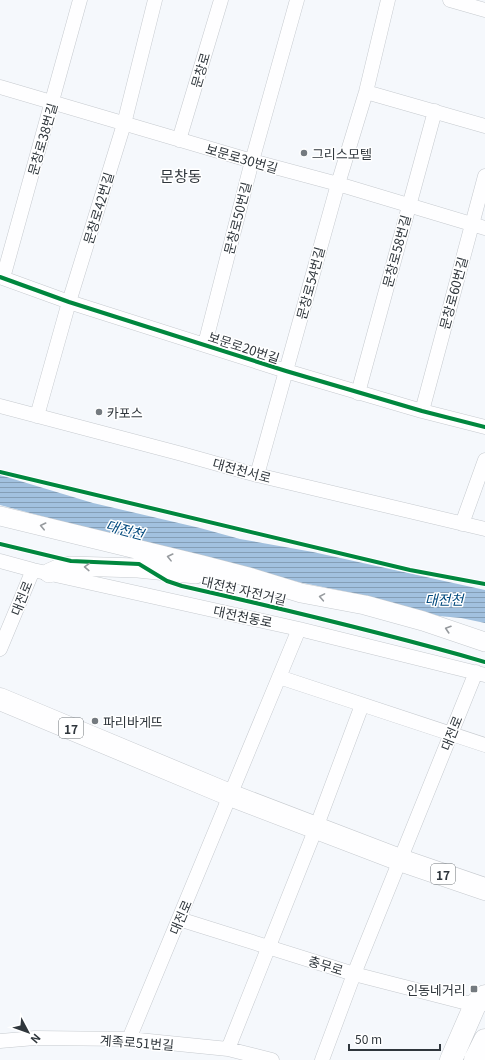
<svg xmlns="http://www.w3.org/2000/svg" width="485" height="1060" font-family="Georgia,'Noto Sans KR',serif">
  <defs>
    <pattern id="water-rules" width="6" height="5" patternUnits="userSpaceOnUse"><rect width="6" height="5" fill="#a2c1df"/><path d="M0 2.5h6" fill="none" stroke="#849eb6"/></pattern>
  </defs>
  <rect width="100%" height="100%" fill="#f5f8fc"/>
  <!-- water -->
  <path fill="url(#water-rules)" d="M0 475 93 503 200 528 240 539 313 552 485 590V623L461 618 439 616 362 595 298 582 188 552 82 527 0 505Z"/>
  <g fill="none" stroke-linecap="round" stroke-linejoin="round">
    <!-- minor casing -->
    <g stroke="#c6cacf" stroke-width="15">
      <path id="minor" d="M450 0 485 10
        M0 87 252 161 338 184 485 228
        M366 92 485 126
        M179 140 221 0
        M0 277 69 302 286 371 422 411 485 427
        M3 278 80 0
        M205 344 252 161 297 0
        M358 393 435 111
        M0 406 182 454 257 475 485 529
        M422 411 485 176
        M37 416 69 302 124 124 155 0
        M257 475 338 184 366 92 388 0
        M462 524 485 460
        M0 561 33 570 299 629 485 675
        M0 649 33 570
        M279 677 485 745
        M179 919 354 974 475 1005
        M129 1039 299 629
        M0 1041 35 1038 129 1039 228 1049 272 1060
        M228 1049 316 828 362 705
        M322 1060 354 974 476 672"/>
    </g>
    <!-- secondary casing -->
    <g stroke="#c6cacf" stroke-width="20">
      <path id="secondary" d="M0 516 202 565 252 578 301 593 365 605 423 621 485 642
        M49 573 60 568 70 566 138 568 196 574"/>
    </g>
    <!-- primary casing -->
    <g stroke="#c6cacf" stroke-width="23">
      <path id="primary" d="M0 699 230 795 400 860 485 889
        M451 1060 475 1005 485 996
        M475 1060 485 1040"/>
    </g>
    <!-- minor -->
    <use href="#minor" stroke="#fefeff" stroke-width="14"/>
    <!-- secondary -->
    <use href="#secondary" stroke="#fefeff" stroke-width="19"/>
    <!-- primary -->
    <use href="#primary" stroke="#fefeff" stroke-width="22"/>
    <!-- cycleway casing -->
    <g stroke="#fff" stroke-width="6">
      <path id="cycleway" d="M0 277 69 302 286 371 422 411 485 427
        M0 472 410 570 485 584
        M0 544 71 561 139 564 167 581 182 586C283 609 385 633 485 662"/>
    </g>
    <!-- cycleway -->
    <use href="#cycleway" stroke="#00873e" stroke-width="4"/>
  </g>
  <!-- one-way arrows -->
  <defs><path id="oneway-chevron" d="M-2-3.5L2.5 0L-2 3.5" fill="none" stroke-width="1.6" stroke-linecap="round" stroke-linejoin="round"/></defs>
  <g stroke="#969a9e">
    <use href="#oneway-chevron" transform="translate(43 526) rotate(-167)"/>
    <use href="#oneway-chevron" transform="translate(170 557) rotate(-166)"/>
    <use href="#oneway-chevron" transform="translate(87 567) rotate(-178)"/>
    <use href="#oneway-chevron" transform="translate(322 597) rotate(-170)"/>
    <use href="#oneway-chevron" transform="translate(448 629) rotate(-162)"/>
  </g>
  <!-- markers -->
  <g fill="#747a7f" stroke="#fff" stroke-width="1.5">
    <circle cx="304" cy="153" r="4"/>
    <circle cx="99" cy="412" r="4"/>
    <circle cx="95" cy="721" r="4"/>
    <rect x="470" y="985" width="8" height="8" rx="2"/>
  </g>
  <g text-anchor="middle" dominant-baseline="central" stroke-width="3" stroke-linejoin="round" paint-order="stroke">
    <!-- shield labels -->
    <g fill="#fff" stroke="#6d7276" stroke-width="1">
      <rect x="59" y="718" width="24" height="20" rx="3"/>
      <rect x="431" y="864" width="24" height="20" rx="3"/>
    </g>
    <g font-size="12" font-weight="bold" fill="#2f363c">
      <text x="71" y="728">17</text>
      <text x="443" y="874">17</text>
    </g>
    <!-- street labels -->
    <g font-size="13" fill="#2f363c" stroke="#fff">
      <text transform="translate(200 70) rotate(-74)">문창로</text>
      <text transform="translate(42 139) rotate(-74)">문창로38번길</text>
      <text transform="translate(242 158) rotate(16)">보문로30번길</text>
      <text transform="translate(98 208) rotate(-73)">문창로42번길</text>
      <text transform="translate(237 218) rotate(-76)">문창로50번길</text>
      <text transform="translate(396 251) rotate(-75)">문창로58번길</text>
      <text transform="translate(310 283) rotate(-75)">문창로54번길</text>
      <text transform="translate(453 293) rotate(-75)">문창로60번길</text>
      <text transform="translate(244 347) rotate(18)">보문로20번길</text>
      <text transform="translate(242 470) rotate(15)">대전천서로</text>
      <text transform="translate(244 590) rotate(13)">대전천 자전거길</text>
      <text transform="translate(21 598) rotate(-68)">대전로</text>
      <text transform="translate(243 616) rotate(12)">대전천동로</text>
      <text transform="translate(451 733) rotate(-68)">대전로</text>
      <text transform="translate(180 917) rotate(-67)">대전로</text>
      <text transform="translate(326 965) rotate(17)">충무로</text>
      <text transform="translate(137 1042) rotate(4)">계족로51번길</text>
    </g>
    <!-- poi labels -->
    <g font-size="13" fill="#2f363c" stroke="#fff" text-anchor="start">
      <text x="312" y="153">그리스모텔</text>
      <text x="107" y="412">카포스</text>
      <text x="103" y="721">파리바게뜨</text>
      <text x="466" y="989" text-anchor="end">인동네거리</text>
    </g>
    <!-- water labels -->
    <g font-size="14" font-style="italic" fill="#02497d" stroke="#fff">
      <text transform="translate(125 529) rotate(15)">대전천</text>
      <text x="444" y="599">대전천</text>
    </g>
    <!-- quarter labels -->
    <g font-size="15" fill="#2f363c" stroke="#fff">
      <text x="181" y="175">문창동</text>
    </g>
  </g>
  <!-- north arrow -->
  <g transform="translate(28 1032) rotate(131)" stroke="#ffffff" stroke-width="3" paint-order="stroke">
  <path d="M0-3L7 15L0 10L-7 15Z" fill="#2f363c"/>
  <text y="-6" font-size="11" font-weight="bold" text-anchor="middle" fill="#2f363c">N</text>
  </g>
  <!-- scale -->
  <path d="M349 1044v6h91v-6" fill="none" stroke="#2f363c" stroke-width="2"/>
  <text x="355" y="1044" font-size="12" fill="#2f363c" stroke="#ffffff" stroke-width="3" paint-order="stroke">50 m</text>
</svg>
